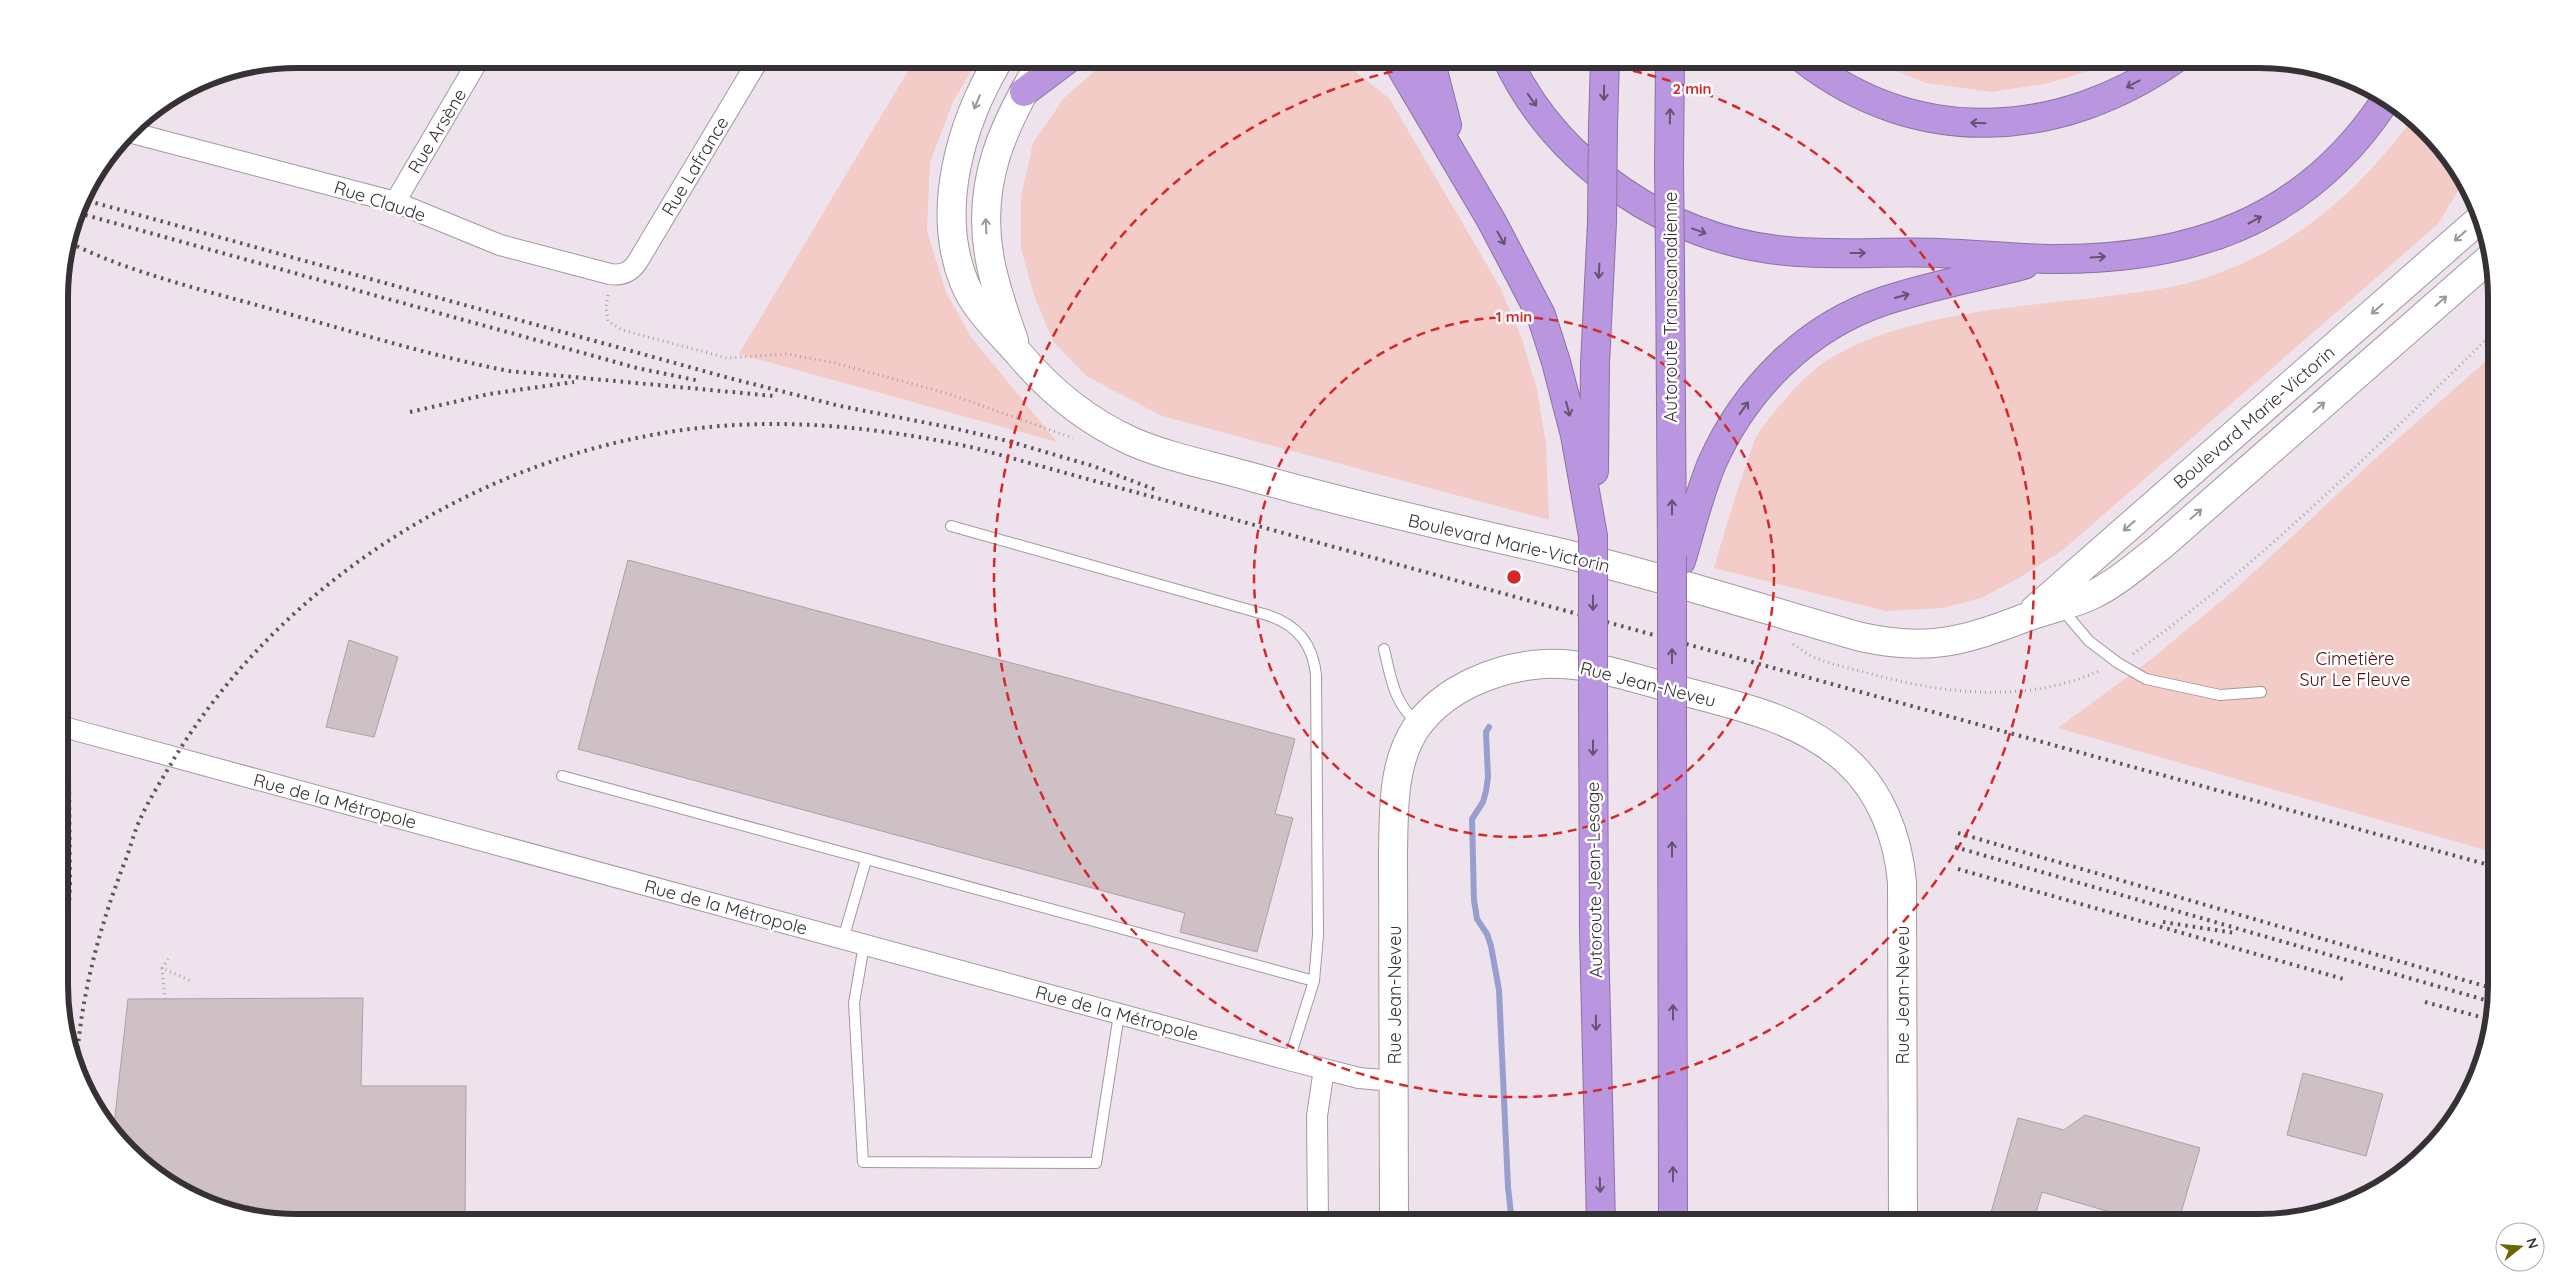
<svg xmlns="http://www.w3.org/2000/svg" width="2555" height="1282" font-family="Quicksand,sans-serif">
  <rect width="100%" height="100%" fill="#eee3ec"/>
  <!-- green -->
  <path fill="#f3cbc7" d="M915 59H978L953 102 930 162 927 231 946 292 971 337 1057 442 739 354Z
    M1113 59H1339L1389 98 1500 287 1522 339 1537 390 1546 444 1549 520 1162 416 1086 376 1053 341 1035 298 1021 249V197L1033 143 1064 98 1098 68Z
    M1867 59H2114L2105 66 2049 83 1992 92 1926 83Z
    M2410 122 2447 152 2464 181 2438 224 2064 549 2021 577 1981 598 1943 608 1886 611 1714 568C1724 534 1734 499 1746 465 1750 455 1753 441 1759 432 1777 408 1805 373 1831 358 1908 312 2022 307 2110 296 2144 291 2179 288 2211 276 2296 246 2357 193 2410 122Z
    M2494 354 2496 853 2058 728 2149 661 2238 587 2375 459Z"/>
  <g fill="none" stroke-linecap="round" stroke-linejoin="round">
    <!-- stream -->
    <path stroke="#989ecd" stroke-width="6" d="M1489 727 1486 732 1488 777 1486 791 1483 802 1472 819 1474 900 1477 919 1487 934 1491 946 1499 990 1508 1187 1512 1223"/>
  </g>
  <!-- building -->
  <path fill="#cec0c4" stroke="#ad9fa3" d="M628 560 1295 739 1275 814 1293 818 1257 952 1180 932 1185 913 578 749Z
    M349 640 398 657 374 737 326 727Z
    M363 998 361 1086H466L465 1218 358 1220V1223H297L192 1199 113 1134 128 999Z
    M2303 1073 2383 1094 2366 1156 2287 1135Z
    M2085 1115 2200 1148 2178 1223H2147L2042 1192 2033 1223H1988L2018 1118 2064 1130Z"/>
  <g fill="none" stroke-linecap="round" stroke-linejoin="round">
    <!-- lane casing -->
    <g stroke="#a298a0" stroke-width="12">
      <path id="lane" d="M951 526 1267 615C1296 624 1313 644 1316 675L1318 935 1314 981
        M2061 608 2089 641 2118 663 2146 679 2220 695 2261 692
        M1384 649C1391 678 1394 704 1418 723
        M562 776 1314 981 1289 1060
        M843 939 866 860
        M864 945 854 1003 863 1162 1096 1163 1119 1014"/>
    </g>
    <!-- street casing -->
    <g stroke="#a298a0" stroke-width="22">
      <path id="street" d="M129 132 395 202 500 245 610 274C623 276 631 272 638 261L759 59
        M395 202 479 59
        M60 726 1289 1060 1359 1078 1394 1081
        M1318 1223 1317 1116 1324 1069"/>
    </g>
    <!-- secondary casing -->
    <g stroke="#a298a0" stroke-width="30">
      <path id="secondary" d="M999 59C961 123 935 209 964 282 975 310 1001 333 1020 355 1051 392 1087 421 1131 441 1167 457 1210 465 1248 476 1349 504 1451 528 1553 551 1657 575 1759 608 1861 637 1929 652 1964 641 2027 617 2048 609 2071 605 2092 595 2117 583 2138 564 2160 547L2492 256
        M1014 341C1005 314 995 288 990 260 975 183 1004 123 1043 59
        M2035 609 2481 218
        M1394 1223 1393 853C1394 811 1392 764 1416 728 1444 688 1497 667 1544 664 1585 662 1628 676 1667 687 1729 704 1798 716 1847 761 1881 792 1898 837 1902 882L1903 1223"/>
    </g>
    <!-- highway casing -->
    <g stroke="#8b73a3" stroke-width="30">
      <path id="highway" d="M1396 59 1491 220 1541 315 1556 362 1575 435 1593 536
        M1430 59 1447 125
        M1507 59C1558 166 1669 240 1786 251 1837 256 1888 251 1938 253 1975 254 2012 258 2049 259 2189 261 2305 222 2385 101
        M1803 59C1917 148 2059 140 2175 59
        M1024 92 1068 59
        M1603 126 1605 59
        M1669 165 1670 59
        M1670 262 1672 556
        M1594 471 1595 364 1602 222
        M1681 561C1691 528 1699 494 1712 463 1745 389 1806 327 1884 301 1929 286 1977 277 2024 265
        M1593 699 1594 932 1601 1223
        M1672 722 1673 1223"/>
    </g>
    <!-- path -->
    <path stroke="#a9a1a8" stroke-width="3" stroke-dasharray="1 4" stroke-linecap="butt" d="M608 295 606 307 608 321 622 330 727 358 787 354 835 363 946 393 1073 438
      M1793 644C1801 649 1808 655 1816 658 1833 665 1853 669 1871 674 1947 694 2027 704 2101 670
      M2133 654C2265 561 2379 444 2494 332
      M162 968 168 959
      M165 999 162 968 191 981"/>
    <!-- lane -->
    <use href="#lane" stroke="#fff" stroke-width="10"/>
    <!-- street -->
    <use href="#street" stroke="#fff" stroke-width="20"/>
    <!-- secondary -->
    <use href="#secondary" stroke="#fff" stroke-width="28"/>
    <!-- highway -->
    <use href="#highway" stroke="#b996df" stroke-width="28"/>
    <!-- rail -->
    <path stroke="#5b565a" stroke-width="4" stroke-dasharray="2.5 5" stroke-linecap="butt" d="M81 199 729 378 840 406 953 428 1008 441 1093 466 1159 491
      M78 213 637 368 700 381
      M70 243C136 275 208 291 278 311 355 332 431 356 509 371L774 396
      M410 412 489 394 574 382
      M60 418C70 461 70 504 67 547L70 884 64 1028
      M1958 833 2495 989
      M1955 847 2492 1002
      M1958 869 2347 980
      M2163 922 2235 933
      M61 935 63 912
      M2425 1002 2488 1019
      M76 1071C80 1000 98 931 124 864 129 852 132 840 136 829 146 803 162 780 175 757 280 587 462 469 657 434 764 415 870 425 975 448L2496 867"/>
    <!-- highway-bridge casing -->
    <g stroke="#8b73a3" stroke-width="30" stroke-linecap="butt">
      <path id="highway-bridge" d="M1669 165 1670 262
        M1602 222 1603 126
        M1593 536V699
        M1672 556V722"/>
    </g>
    <!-- highway-bridge -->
    <use href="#highway-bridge" stroke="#b996df" stroke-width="28"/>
  </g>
  <!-- one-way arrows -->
  <defs><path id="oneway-shaft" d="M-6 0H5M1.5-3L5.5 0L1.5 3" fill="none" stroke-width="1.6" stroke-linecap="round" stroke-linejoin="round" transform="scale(1.25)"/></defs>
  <g stroke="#635470">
    <use href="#oneway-shaft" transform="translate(2133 84) rotate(152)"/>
    <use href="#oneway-shaft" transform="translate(1604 93) rotate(91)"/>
    <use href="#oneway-shaft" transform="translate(1532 100) rotate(55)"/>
    <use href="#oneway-shaft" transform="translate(1670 116) rotate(-89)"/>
    <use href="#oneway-shaft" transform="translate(1978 123) rotate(-178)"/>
    <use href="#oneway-shaft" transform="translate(2255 220) rotate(-29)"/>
    <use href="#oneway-shaft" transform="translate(1699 231) rotate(20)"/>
    <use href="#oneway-shaft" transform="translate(1501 238) rotate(61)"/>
    <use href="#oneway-shaft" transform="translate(1858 253)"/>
    <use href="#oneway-shaft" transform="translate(2098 257) rotate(-3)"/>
    <use href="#oneway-shaft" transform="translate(1599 271) rotate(93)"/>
    <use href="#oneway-shaft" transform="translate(1902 296) rotate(-16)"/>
    <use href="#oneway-shaft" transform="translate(1744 408) rotate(-55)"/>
    <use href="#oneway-shaft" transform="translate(1568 409) rotate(75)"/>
    <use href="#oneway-shaft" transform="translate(1672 507) rotate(-90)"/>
    <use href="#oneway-shaft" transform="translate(1593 603) rotate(90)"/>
    <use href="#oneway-shaft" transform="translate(1672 656) rotate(-90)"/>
    <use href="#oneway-shaft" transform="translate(1593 748) rotate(90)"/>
    <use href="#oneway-shaft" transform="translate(1672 849) rotate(-90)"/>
    <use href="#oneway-shaft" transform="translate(1673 1012) rotate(-90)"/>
    <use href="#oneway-shaft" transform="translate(1596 1023) rotate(89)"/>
    <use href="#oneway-shaft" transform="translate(1673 1174) rotate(-90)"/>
    <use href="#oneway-shaft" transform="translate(1600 1185) rotate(88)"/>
  </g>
  <g stroke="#9a989a">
    <use href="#oneway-shaft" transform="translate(977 102) rotate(113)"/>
    <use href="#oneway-shaft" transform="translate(986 226) rotate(-93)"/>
    <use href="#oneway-shaft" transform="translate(2460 236) rotate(139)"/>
    <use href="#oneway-shaft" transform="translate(2441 301) rotate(-41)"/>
    <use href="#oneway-shaft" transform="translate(2377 309) rotate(139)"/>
    <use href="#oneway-shaft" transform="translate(2319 407) rotate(-41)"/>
    <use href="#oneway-shaft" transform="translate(2196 514) rotate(-41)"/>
    <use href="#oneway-shaft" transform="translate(2129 526) rotate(139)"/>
  </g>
  <!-- distance rings -->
  <g fill="none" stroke="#d62828" stroke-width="2.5" stroke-dasharray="9 6">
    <circle cx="1514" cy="577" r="260"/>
    <path d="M1559 59A520 520 0 1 1 1469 59"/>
  </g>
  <g text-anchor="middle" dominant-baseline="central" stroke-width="5" stroke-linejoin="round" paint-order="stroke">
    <!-- street labels -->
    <g font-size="18" fill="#353134" stroke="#fff">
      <text transform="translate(437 131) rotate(-59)">Rue Arsène</text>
      <text transform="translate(695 166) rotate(-59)">Rue Lafrance</text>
      <text transform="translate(380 201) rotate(18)">Rue Claude</text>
      <text transform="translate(1670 307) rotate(-90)">Autoroute Transcanadienne</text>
      <text transform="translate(2254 417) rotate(-41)">Boulevard Marie-Victorin</text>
      <text transform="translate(1509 543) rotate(13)">Boulevard Marie-Victorin</text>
      <text transform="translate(1648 684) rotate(14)">Rue Jean-Neveu</text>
      <text transform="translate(335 801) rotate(15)">Rue de la Métropole</text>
      <text transform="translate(1594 880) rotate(-91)">Autoroute Jean-Lesage</text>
      <text transform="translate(726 907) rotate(15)">Rue de la Métropole</text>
      <text transform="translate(1394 995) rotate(-90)">Rue Jean-Neveu</text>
      <text transform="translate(1902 995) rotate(-90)">Rue Jean-Neveu</text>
      <text transform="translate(1117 1013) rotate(15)">Rue de la Métropole</text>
    </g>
    <!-- park labels -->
    <g font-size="18" fill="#520f0f" stroke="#fff">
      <text x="2355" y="658">Cimetière<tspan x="2355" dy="21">Sur Le Fleuve</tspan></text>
    </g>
  </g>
  <!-- crop -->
  <path d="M0 0H2555V1282H0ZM297 68H2259A229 229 0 0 1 2488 297V985A229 229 0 0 1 2259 1214H297A229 229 0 0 1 68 985V297A229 229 0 0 1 297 68Z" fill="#fff" fill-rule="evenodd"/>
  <path fill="none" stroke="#353134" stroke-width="6" d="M297 68H2259A229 229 0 0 1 2488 297V985A229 229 0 0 1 2259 1214H297A229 229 0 0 1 68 985V297A229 229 0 0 1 297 68Z"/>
  <circle cx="1514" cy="577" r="8" fill="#d62828" stroke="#fff" stroke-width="2.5"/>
  <g font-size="15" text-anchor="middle" font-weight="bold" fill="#d62828" stroke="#fff" stroke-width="5" stroke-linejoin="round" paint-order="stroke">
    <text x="1692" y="94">2 min</text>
    <text x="1514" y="322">1 min</text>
  </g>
  <!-- north arrow -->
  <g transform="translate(2520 1247) rotate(73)"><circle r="24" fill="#ffffff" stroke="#aeadae"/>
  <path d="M0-4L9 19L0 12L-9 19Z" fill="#6b6700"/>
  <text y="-8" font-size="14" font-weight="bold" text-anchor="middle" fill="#353134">N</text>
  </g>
</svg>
